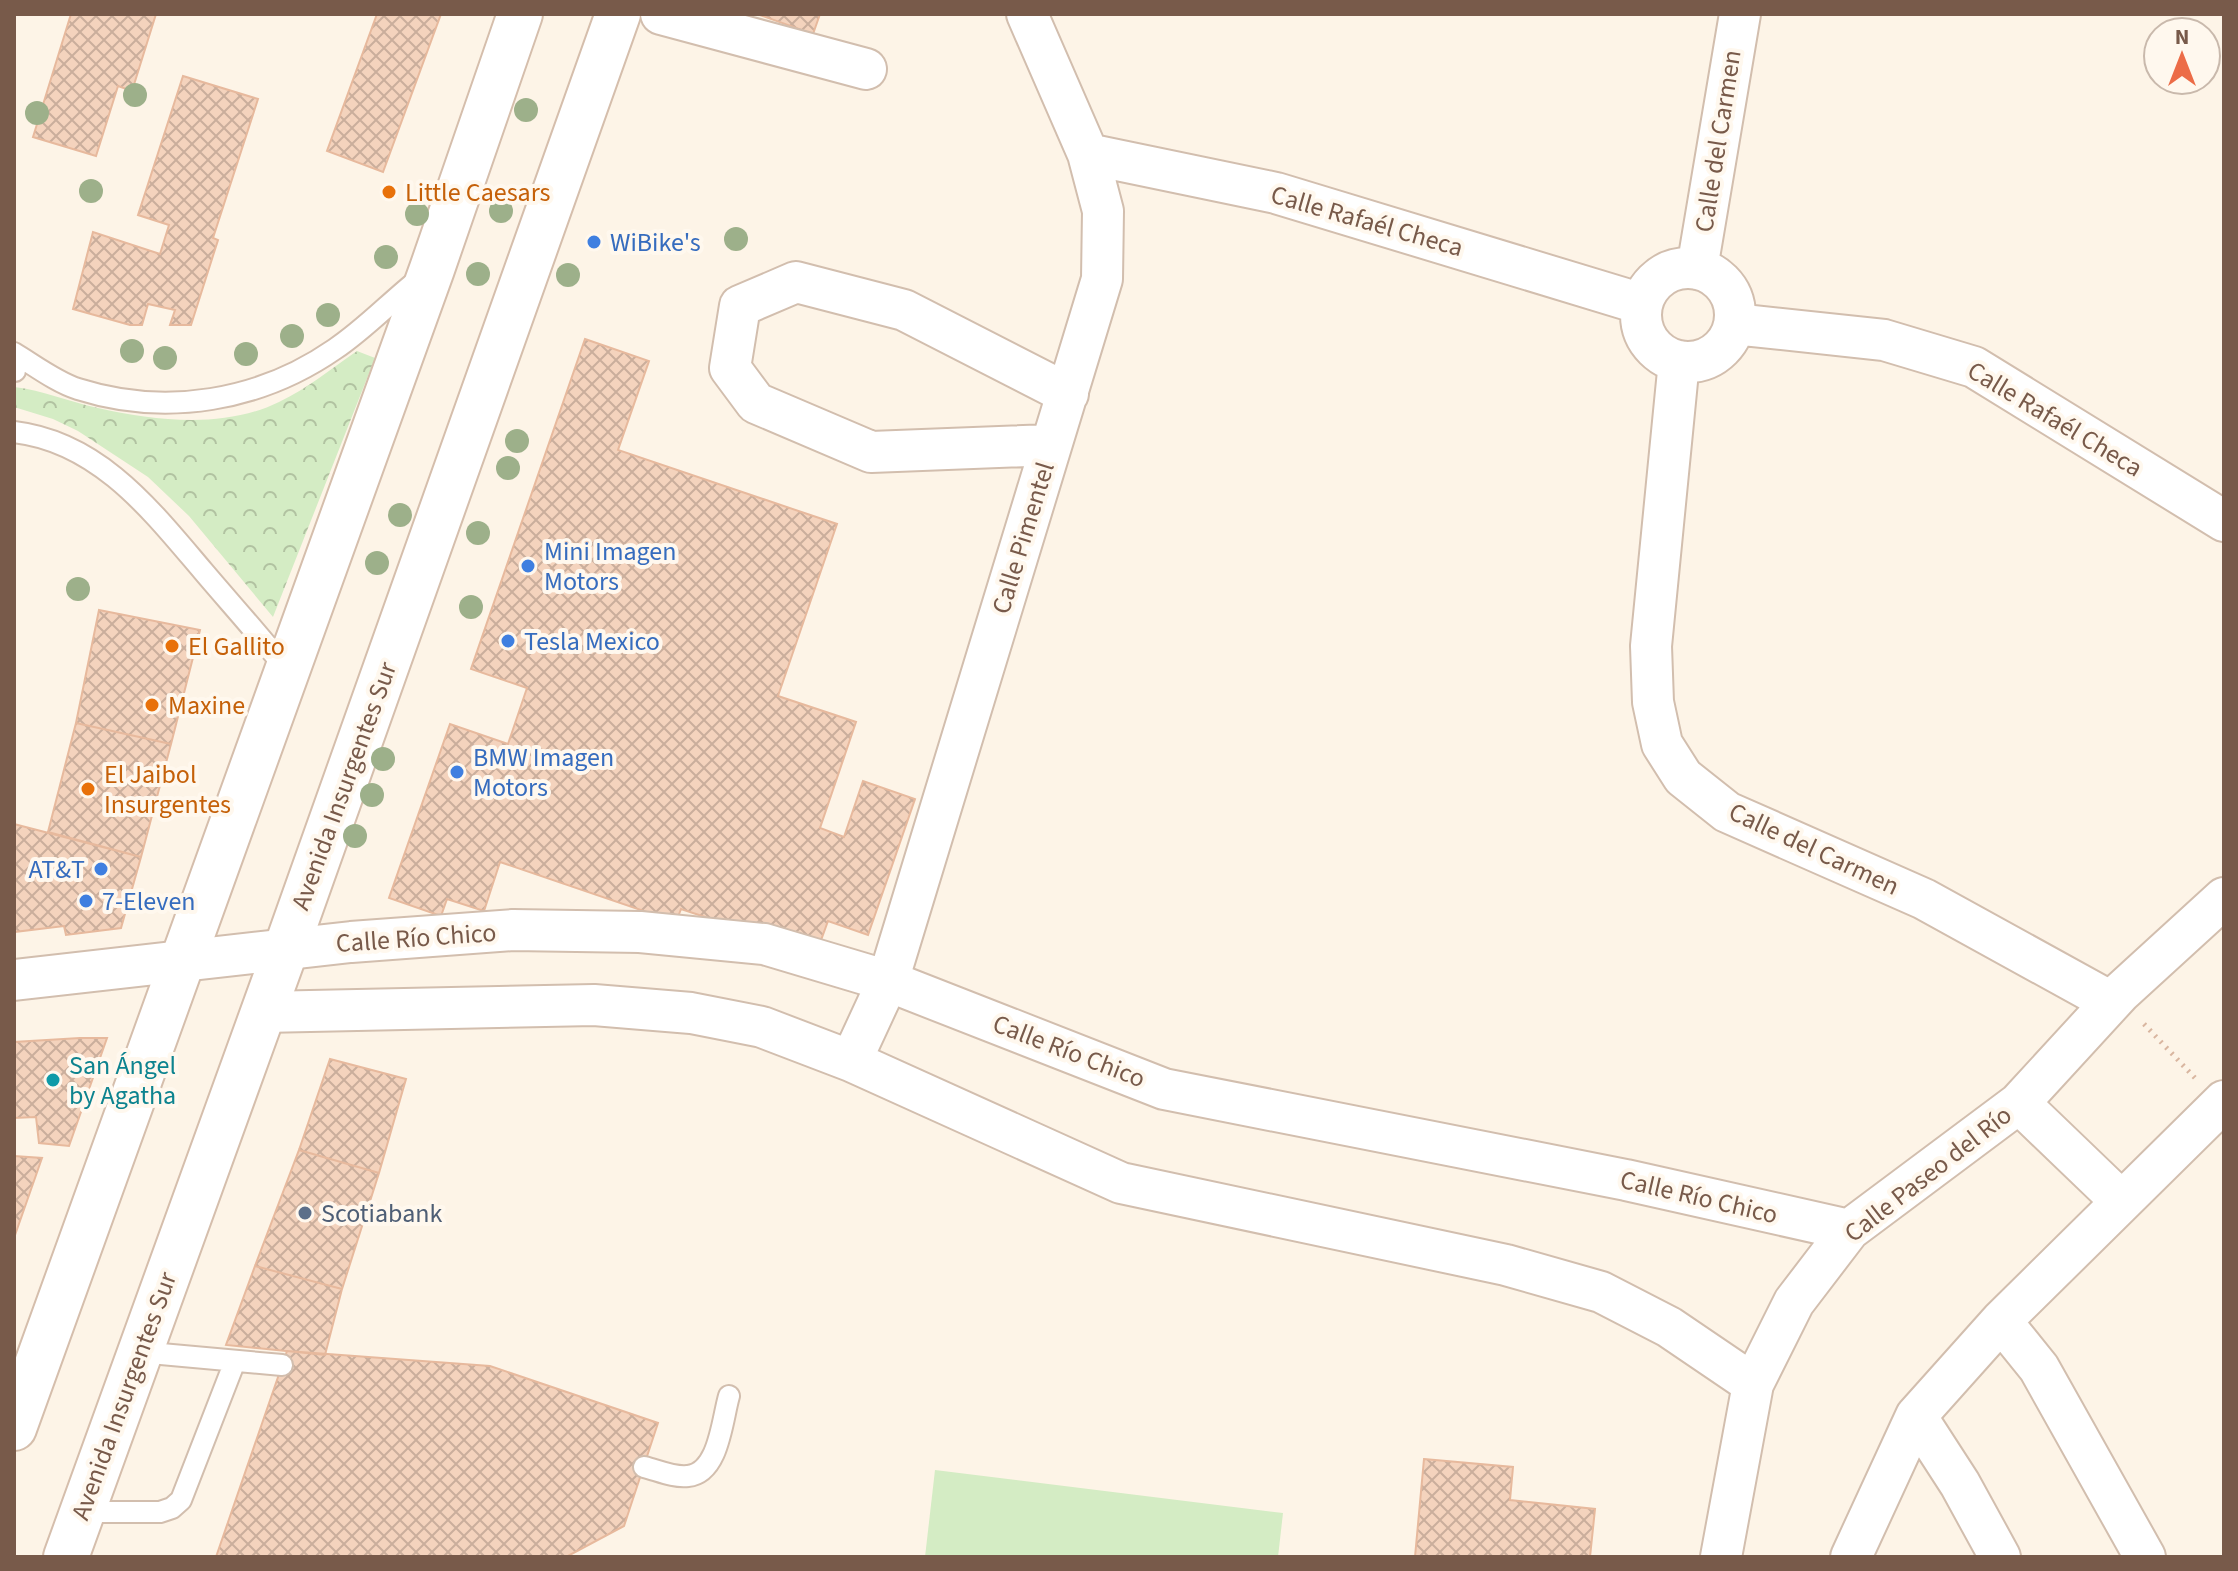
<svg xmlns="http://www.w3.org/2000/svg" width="2238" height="1571" font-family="'Source Sans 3',sans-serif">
  <defs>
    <pattern id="forest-crowns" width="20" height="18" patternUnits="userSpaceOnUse" patternTransform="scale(2)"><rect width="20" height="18" fill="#d4ecc4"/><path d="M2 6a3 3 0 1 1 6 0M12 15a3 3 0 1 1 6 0" fill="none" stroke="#b1c2a1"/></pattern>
    <pattern id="building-cross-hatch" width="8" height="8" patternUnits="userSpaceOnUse" patternTransform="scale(2)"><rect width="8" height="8" fill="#f4d3bd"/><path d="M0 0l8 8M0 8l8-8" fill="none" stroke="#caae9c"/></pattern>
  </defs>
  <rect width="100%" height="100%" fill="#fdf4e7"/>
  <!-- grass -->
  <path fill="#d4ecc4" d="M935 1470 1283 1513 1278 1557H925Z"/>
  <!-- forest -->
  <path fill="url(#forest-crowns)" d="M357 351 375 358 273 617 189 516 148 477 78 431 53 419 14 407V387C43 390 69 402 98 408 156 421 224 429 279 402 308 388 331 369 357 351Z"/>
  <!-- building -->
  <path fill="url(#building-cross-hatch)" stroke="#e7b99d" stroke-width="2" d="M71 14H156L132 91 118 86 96 156 33 137Z
    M377 14H441L383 172 327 151Z
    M757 14H820L813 34Z
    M183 76 258 99 213 238 218 240 191 325H170L175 310 148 304 142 325H130L73 309 93 232 160 254 169 225 138 215Z
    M585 339 649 361 618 450 837 524 778 696 856 722 820 828 844 837 863 781 915 799 868 935 828 921 816 954 681 909 676 922 500 862 484 911 447 899 441 916 389 898 450 724 508 744 527 688 471 669Z
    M99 610 200 630 171 744 76 723Z
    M76 723 171 744 141 857 48 832Z
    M14 824 141 857 121 928 66 935 64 926 14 932Z
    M80 1038H107L69 1146 39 1143 36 1117 14 1118V1042Z
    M330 1059 406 1079 379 1173 299 1150Z
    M299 1150 379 1173 342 1289 255 1266Z
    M14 1156 42 1158 14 1238Z
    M255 1266 342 1289 325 1355 226 1345Z
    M287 1351 490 1366 658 1423 624 1526 566 1557H216Z
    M1424 1459 1513 1467 1510 1500 1595 1509 1590 1557H1415Z"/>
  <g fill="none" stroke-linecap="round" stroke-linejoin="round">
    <!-- lane casing -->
    <g stroke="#d2beae" stroke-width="24">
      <path id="lane" d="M14 353C34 365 56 382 78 389 166 417 260 401 335 349 365 329 391 301 419 279
        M14 371H15
        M14 432C99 442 151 510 203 571 231 604 260 636 287 670
        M139 1352 282 1365
        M644 1467C657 1470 674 1478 688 1476 719 1473 722 1420 729 1396
        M83 1512H160L172 1508 181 1500 235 1361"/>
    </g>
    <!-- street casing -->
    <g stroke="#d2beae" stroke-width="44">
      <path id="street" d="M661 14 866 69
        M1088 154 1276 193 1642 304
        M1641 315a47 47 0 1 1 94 0a47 47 0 1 1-94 0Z
        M1697 269 1740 14
        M1734 324 1884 340 1974 367 2224 521
        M1679 361 1651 646 1653 702 1662 744 1683 777 1727 812 1924 899 2111 1002
        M1051 445 871 452 756 403 730 368 740 306 796 282 904 310 1068 394
        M14 980 351 942 513 930 640 932 764 944 888 981 1164 1089 1626 1180 1849 1230
        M263 1012 594 1005 691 1013 762 1027 851 1061 1121 1183 1506 1265 1601 1292 1669 1327 1753 1384
        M851 1061 888 981 1102 279 1103 211 1088 154 1027 14
        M2019 1103 2121 1201
        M2001 1321 2039 1368 2145 1557
        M1916 1416 1960 1484 2000 1557
        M1721 1557 1753 1384 1794 1302 1849 1230 2019 1103 2120 993 2224 898
        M1851 1557 1916 1416 2001 1321 2224 1101"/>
    </g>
    <!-- secondary casing -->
    <g stroke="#d5beac" stroke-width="48">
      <path id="secondary" d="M14 1428 432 269 520 14
        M66 1557 286 949 618 14"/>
    </g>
    <!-- path -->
    <path stroke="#d9b6a0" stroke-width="5" stroke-dasharray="2 6" stroke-linecap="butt" d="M2144 1024 2195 1078"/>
    <!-- lane -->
    <use href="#lane" stroke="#fff" stroke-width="20"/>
    <!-- street -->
    <use href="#street" stroke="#fff" stroke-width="40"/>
    <!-- secondary -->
    <use href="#secondary" stroke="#fff" stroke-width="44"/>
  </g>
  <!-- trees -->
  <g fill="#9db08a">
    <circle cx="135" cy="95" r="12"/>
    <circle cx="526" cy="110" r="12"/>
    <circle cx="37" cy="113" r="12"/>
    <circle cx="91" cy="191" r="12"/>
    <circle cx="501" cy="211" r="12"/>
    <circle cx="417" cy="214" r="12"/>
    <circle cx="736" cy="239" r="12"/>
    <circle cx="386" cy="257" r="12"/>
    <circle cx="478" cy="274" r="12"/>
    <circle cx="568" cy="275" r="12"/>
    <circle cx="328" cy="315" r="12"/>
    <circle cx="292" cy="336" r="12"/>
    <circle cx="132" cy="351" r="12"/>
    <circle cx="246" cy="354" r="12"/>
    <circle cx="165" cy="358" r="12"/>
    <circle cx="517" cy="441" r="12"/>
    <circle cx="508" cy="468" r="12"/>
    <circle cx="400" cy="515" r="12"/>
    <circle cx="478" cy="533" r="12"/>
    <circle cx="377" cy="563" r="12"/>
    <circle cx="78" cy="589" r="12"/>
    <circle cx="471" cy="607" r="12"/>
    <circle cx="383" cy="759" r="12"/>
    <circle cx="372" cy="795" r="12"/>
    <circle cx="355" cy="836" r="12"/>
  </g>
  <!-- markers -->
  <g fill="#e8710a" stroke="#fff8ee" stroke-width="3">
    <circle cx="389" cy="192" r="8"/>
    <circle cx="172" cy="646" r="8"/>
    <circle cx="152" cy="705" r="8"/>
    <circle cx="88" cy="789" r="8"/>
  </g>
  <g fill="#3f7fe0" stroke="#fff8ee" stroke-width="3">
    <circle cx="594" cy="242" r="8"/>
    <circle cx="528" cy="566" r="8"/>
    <circle cx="508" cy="641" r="8"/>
    <circle cx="457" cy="772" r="8"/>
    <circle cx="101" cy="869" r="8"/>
    <circle cx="86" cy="901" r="8"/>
  </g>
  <circle fill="#0f9aa8" stroke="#fff8ee" stroke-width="3" cx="53" cy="1080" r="8"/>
  <circle fill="#5c6f8a" stroke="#fff8ee" stroke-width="3" cx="305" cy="1213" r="8"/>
  <g text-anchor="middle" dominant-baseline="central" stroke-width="8" stroke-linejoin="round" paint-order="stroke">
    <!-- street labels -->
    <g font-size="26" fill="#785a4a" stroke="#fff8ee">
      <text transform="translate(1718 141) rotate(-81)">Calle del Carmen</text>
      <text transform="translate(1367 221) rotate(16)">Calle Rafaél Checa</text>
      <text transform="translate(2055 419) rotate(31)">Calle Rafaél Checa</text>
      <text transform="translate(1023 538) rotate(-73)">Calle Pimentel</text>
      <text transform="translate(344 786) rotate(-70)">Avenida Insurgentes Sur</text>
      <text transform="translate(1814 849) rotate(25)">Calle del Carmen</text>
      <text transform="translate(416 938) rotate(-4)">Calle Río Chico</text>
      <text transform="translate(1069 1051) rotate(21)">Calle Río Chico</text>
      <text transform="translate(1928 1174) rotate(-38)">Calle Paseo del Río</text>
      <text transform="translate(1699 1197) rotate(13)">Calle Río Chico</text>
      <text transform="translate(124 1396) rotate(-70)">Avenida Insurgentes Sur</text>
    </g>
    <!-- food labels -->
    <g font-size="26" fill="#c56008" stroke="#fff8ee" text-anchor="start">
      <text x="405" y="192">Little Caesars</text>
      <text x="188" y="646">El Gallito</text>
      <text x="168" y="705">Maxine</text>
      <text x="104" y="774">El Jaibol<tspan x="104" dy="30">Insurgentes</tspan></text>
    </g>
    <!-- shop labels -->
    <g font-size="26" fill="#366cbe" stroke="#fff8ee" text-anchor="start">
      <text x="610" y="242">WiBike's</text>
      <text x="544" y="551">Mini Imagen<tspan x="544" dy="30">Motors</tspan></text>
      <text x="524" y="641">Tesla Mexico</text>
      <text x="473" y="757">BMW Imagen<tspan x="473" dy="30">Motors</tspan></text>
      <text x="85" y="869" text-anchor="end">AT&amp;T</text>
      <text x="102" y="901">7-Eleven</text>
    </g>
    <!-- culture labels -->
    <g font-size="26" fill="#0d838f" stroke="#fff8ee" text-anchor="start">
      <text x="69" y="1065">San Ángel<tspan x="69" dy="30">by Agatha</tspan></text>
    </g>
    <!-- service labels -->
    <g font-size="26" fill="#4e5e75" stroke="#fff8ee" text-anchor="start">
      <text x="321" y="1213">Scotiabank</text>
    </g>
  </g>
  <!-- border -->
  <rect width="2238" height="1571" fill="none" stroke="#785a4a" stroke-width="32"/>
  <!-- north arrow -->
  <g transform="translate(2182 56)"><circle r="38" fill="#fff8ee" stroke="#c9b9ac" stroke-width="2"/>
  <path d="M0-6L14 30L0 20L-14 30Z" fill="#ec6c47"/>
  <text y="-12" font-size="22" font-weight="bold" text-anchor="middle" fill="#785a4a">N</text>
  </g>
</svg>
